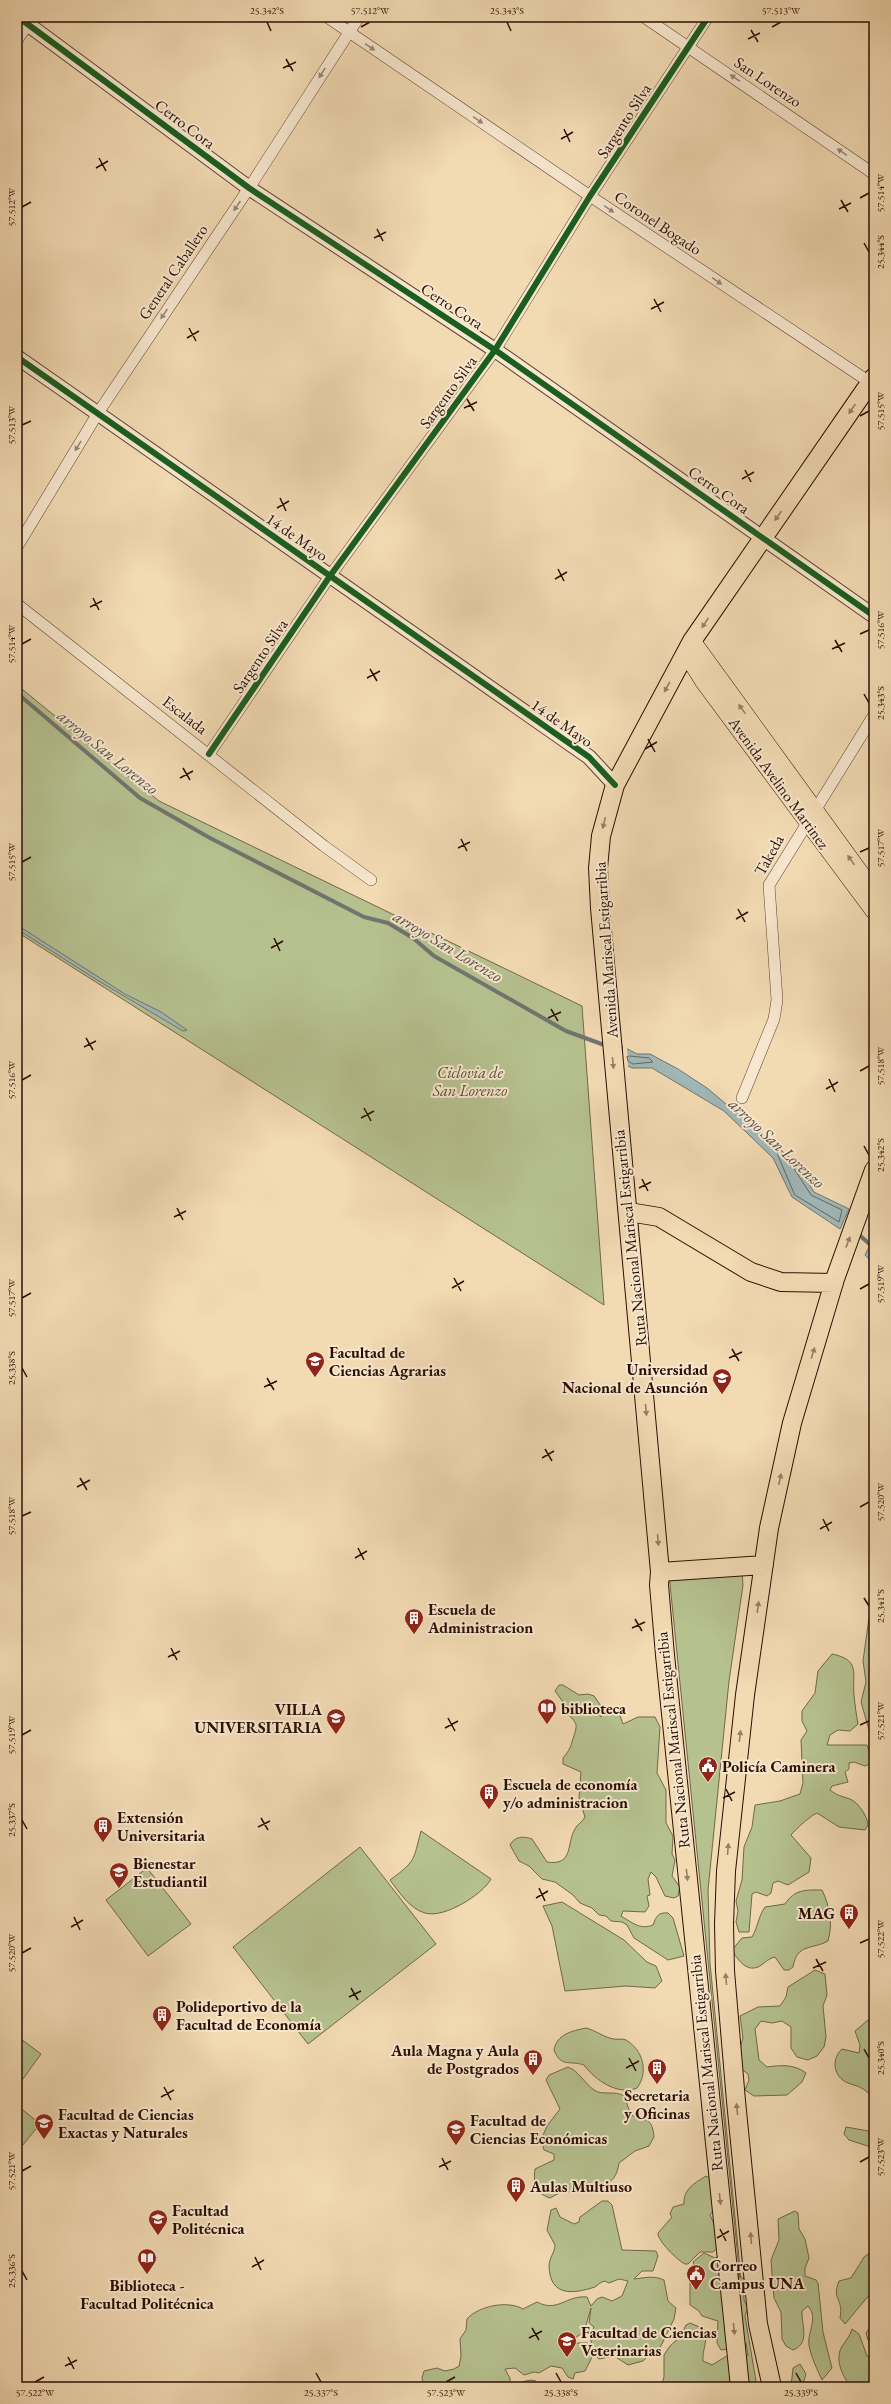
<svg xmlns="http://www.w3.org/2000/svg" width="891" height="2404" font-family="'EB Garamond',serif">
  <rect width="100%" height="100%" fill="#f2dab3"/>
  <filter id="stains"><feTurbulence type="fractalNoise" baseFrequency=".005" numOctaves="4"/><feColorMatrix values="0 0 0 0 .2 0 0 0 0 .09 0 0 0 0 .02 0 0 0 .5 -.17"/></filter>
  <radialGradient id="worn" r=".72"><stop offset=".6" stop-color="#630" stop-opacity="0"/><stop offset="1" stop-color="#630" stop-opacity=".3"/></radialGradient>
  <!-- green -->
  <path fill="#b6c190" stroke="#70684a" d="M17 685 159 801 582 1006 604 1305 17 932Z
    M742 1573 743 1585 729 1681 708 1890 710 1963 741 2278H744L746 2283C746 2293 740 2298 748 2307L745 2316 757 2387H661L664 2377V2355L670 2346 681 2336 686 2325 690 2323 704 2329C709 2340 702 2349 703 2361L712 2365 730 2354 748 2356 746 2343 744 2347 721 2350 717 2343 718 2321 702 2316 699 2311 690 2305C690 2302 690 2280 690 2276L696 2270 693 2262 704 2253 715 2258 720 2256 737 2271 740 2278 669 1574Z
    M874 1602V1747L861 1702 866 1682 863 1661 869 1618Z
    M832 1654C861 1660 852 1673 854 1695 855 1704 856 1714 858 1724L850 1731 838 1730 830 1735 827 1745H867L872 1760 870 1764 865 1766 854 1762 849 1763V1769L845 1772 848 1782 832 1786 830 1790C838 1796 841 1796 850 1799 858 1802 868 1817 868 1825L865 1830 839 1827 817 1813C810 1816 796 1829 791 1835L811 1858 809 1872 788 1885 778 1881 773 1883 771 1893 767 1896 756 1892 752 1894 749 1932H739L736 1922 738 1911 736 1901 742 1880 744 1847 752 1827 755 1805 780 1801 800 1794 803 1783 801 1740 807 1731 802 1721V1711L815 1693 818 1671Z
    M559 1685H563L579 1695 588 1694 594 1696 601 1706 598 1712 601 1717 608 1709H614L619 1713 623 1724 638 1717H655L660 1727 657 1773 666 1790V1823L673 1836 672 1854 675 1860 672 1876 680 1887 678 1896 674 1898 665 1896 656 1877 651 1872 648 1879 650 1895 647 1896 649 1906 645 1912 623 1911 621 1916C633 1923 640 1930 653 1925 656 1917 658 1912 668 1913L673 1918 684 1956 668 1960 634 1938 627 1925 622 1922 611 1921 606 1916 599 1915 592 1908 580 1903 573 1895 555 1882 542 1879 529 1866 519 1861 510 1845C515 1836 523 1836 532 1839L547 1862C574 1866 566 1844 575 1829 577 1824 583 1822 585 1817L579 1798 581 1772 563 1764V1758C568 1752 570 1749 572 1742 578 1722 579 1726 564 1710L563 1702 555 1691Z
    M421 1831 491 1879C483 1894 444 1919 425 1913 410 1909 399 1892 390 1880 416 1861 413 1861 421 1831Z
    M360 1847 436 1944 308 2044 233 1947Z
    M147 1868 191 1924 148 1956 106 1900Z
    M822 1890C830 1907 833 1923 828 1941 812 1950 797 1943 793 1967L789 1970H784L775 1957C767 1959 764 1964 758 1967 746 1972 737 1959 732 1950L742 1938 752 1937C758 1927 758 1917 765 1907L785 1904C795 1889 805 1890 822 1890Z
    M562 1902 624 1940 647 1962 656 1966 662 1981 655 1988 626 1986 565 1991 552 1926 543 1906Z
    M815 1970 825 1974 827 1995 823 2006 826 2037 824 2047 817 2056 808 2060 797 2057 791 2048V2027L782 2021 772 2023 761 2021 755 2029 759 2060 767 2067C781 2065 794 2064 806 2073L802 2082 787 2095 754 2096 745 2090 749 2080 748 2074 735 2064 743 2038 740 2016 758 2007 780 2006 786 1997 788 1987Z
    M874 2015V2092L868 2093C861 2086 856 2086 848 2083 833 2077 831 2059 842 2049L859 2053 860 2045 855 2031Z
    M586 2028C595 2030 605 2038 614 2039 618 2040 622 2038 626 2040 643 2050 649 2072 637 2088 618 2096 595 2080 584 2065 569 2060 561 2068 554 2050 557 2034 572 2031 586 2028Z
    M17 2036 41 2054 20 2083 17 2080Z
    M568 2067C579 2071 584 2083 594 2090 603 2096 614 2090 624 2096L631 2115C646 2122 652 2116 654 2137L649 2146 635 2151 619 2163C617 2176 612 2186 596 2183L579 2193 563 2191 550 2198C536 2194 533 2183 535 2169L554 2160V2154L544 2150 541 2140 547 2126 560 2109 546 2080 549 2075Z
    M17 2105 40 2124 17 2152Z
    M846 2127 874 2132V2148L849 2140 844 2134Z
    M706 2176 711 2179 716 2207 710 2215 715 2226 720 2245 713 2252H700L688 2264H685C678 2261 657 2240 658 2233L672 2217 670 2214 673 2207 684 2204C683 2190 694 2183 706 2176Z
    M602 2201H608L612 2205 622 2250 656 2251 658 2256 653 2271H642L634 2279C644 2278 654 2275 664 2280L668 2301 676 2308 674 2319 658 2352 653 2351 643 2361 628 2365 614 2356 599 2359C590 2351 589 2337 594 2327L589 2323 591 2308 584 2332 575 2338 576 2343H587L592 2346V2357L585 2371 575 2373 573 2379 568 2377 562 2368 551 2366 539 2373 534 2372 524 2375 515 2368 505 2369 510 2378V2387H424L422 2378 424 2371 437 2368 445 2371 454 2369 459 2366 461 2356 460 2339 466 2330 467 2319C478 2306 508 2300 523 2309L537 2302C558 2313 566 2295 587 2297L591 2306 597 2299 602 2297 612 2301 622 2296 628 2281 619 2279 609 2283 605 2281C600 2282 598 2285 595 2287 573 2294 550 2297 549 2266 549 2258 555 2252 555 2245L547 2230 551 2210 556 2208 560 2217 574 2224 579 2222 580 2217Z
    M795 2211 798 2213 799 2229 805 2239 809 2258 805 2268V2276L816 2280 818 2283 823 2332 832 2368 822 2380C817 2369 811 2357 809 2345 807 2332 819 2318 808 2306L802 2311C801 2324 811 2343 793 2350L786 2346 782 2339 781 2312 774 2298 771 2260 779 2240 778 2219Z
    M871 2252 874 2253V2297L870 2294 845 2324 840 2318C844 2298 831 2300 839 2281L851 2278 864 2257Z
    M872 2324H874V2344L868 2340 866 2333Z
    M852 2329 859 2334 867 2356 874 2358V2387H850C843 2375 835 2362 841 2348 845 2341 850 2337 852 2329Z
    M800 2364 806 2374 802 2387H791L793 2368Z
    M531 2380 536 2381 539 2387H516L521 2382Z"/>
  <!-- water -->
  <path fill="#a0b8b8" stroke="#717470" d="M17 925 125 994 161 1012 187 1030 183 1031 97 980 17 929Z
    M622 1046 637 1054H650L678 1069 707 1088 795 1162 814 1192 849 1209 840 1229 792 1197 773 1158 724 1111 652 1068H632L624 1064Z
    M872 1241 874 1264 865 1255Z"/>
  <!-- pier -->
  <path fill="#f2dab3" d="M623 1044 627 1047 628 1068 623 1066Z"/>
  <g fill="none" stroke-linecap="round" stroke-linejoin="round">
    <!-- shore -->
    <path stroke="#66645e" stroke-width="1" d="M630 1056 649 1058 653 1062 633 1064 628 1061 627 1057Z
      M778 1155 791 1164 811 1195 842 1210 839 1222 795 1195Z"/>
    <!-- stream -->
    <path stroke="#717470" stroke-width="4" d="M17 693 140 798 210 838 364 917 388 923 413 938 434 956 566 1031 607 1046
      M856 1232 874 1248"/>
    <!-- minor casing -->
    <g stroke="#5d422f" stroke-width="12">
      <path id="minor" d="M327 17 590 196 874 385
        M644 17 874 174
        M17 40 33 17
        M17 547 98 413 249 188 359 17
        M17 604 324 846 371 880
        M209 754 330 576 495 350 590 196 708 17
        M742 1098 774 1019 777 1000 769 885 874 715"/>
    </g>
    <!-- tertiary casing -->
    <g stroke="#5d422f" stroke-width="16">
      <path id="tertiary" d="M18 17 249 188 495 350 874 616
        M17 357 589 757 615 785"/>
    </g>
    <!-- primary casing -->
    <g stroke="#2b0f03" stroke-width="18">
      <path id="primary" d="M692 641 874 892
        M686 653 704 682 874 911"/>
    </g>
    <!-- trunk casing -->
    <g stroke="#2b0f03" stroke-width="20">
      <path id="trunk" d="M629 1212 659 1217 751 1272 781 1282 834 1283
        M660 1572 764 1565
        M740 2387 665 1655 659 1585 660 1572 600 908 598 868 601 836 615 785 692 641 874 377
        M772 2387 758 2324 736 2101 725 1971 724 1924 726 1871 745 1695 769 1528 792 1423 835 1279 874 1170"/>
    </g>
    <!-- minor -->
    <use href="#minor" stroke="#f7e7ce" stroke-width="11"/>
    <!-- tertiary -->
    <use href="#tertiary" stroke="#f7e7ce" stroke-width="14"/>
    <!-- primary -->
    <use href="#primary" stroke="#f2dab3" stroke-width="17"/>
    <!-- trunk -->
    <use href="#trunk" stroke="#f2dab3" stroke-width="18"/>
    <!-- cycleway casing -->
    <g stroke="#f7e7ce" stroke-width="8">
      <path id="cycleway" d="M18 17 249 188 495 350 874 616
        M17 357 589 757 615 785
        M209 754 330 576 495 350 590 196 708 17"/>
    </g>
    <!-- cycleway -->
    <use href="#cycleway" stroke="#1b5e20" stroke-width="6"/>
  </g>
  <!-- one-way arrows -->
  <defs><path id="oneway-solid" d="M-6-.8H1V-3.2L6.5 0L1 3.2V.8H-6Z"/></defs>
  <g fill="#9b8673">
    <use href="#oneway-solid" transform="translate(370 47) rotate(34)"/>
    <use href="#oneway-solid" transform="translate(322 73) rotate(123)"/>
    <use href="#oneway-solid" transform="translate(735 78) rotate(-146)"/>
    <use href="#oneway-solid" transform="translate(478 120) rotate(34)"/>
    <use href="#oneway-solid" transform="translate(842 152) rotate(-145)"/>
    <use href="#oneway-solid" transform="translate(237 206) rotate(124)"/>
    <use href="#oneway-solid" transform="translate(609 209) rotate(34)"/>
    <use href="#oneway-solid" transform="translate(717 281) rotate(34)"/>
    <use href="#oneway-solid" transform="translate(164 314) rotate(124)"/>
    <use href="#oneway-solid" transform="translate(78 446) rotate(121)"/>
  </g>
  <g fill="#987f64">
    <use href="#oneway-solid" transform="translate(852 409) rotate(125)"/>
    <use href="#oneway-solid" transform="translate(778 516) rotate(125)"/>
    <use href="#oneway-solid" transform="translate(705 623) rotate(124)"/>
    <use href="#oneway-solid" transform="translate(667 687) rotate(119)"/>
    <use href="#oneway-solid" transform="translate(742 709) rotate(-126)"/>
    <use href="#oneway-solid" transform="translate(604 823) rotate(103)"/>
    <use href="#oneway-solid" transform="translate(851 860) rotate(-126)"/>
    <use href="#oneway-solid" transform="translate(613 1063) rotate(85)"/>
    <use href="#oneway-solid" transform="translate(848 1242) rotate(-70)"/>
    <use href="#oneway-solid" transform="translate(813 1353) rotate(-73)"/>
    <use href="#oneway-solid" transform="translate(646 1410) rotate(85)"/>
    <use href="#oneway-solid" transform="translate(780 1479) rotate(-78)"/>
    <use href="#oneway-solid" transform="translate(658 1540) rotate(85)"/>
    <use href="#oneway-solid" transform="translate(758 1607) rotate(-82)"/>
    <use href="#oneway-solid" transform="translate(740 1736) rotate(-83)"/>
    <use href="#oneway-solid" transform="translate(728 1849) rotate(-85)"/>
    <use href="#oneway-solid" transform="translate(687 1875) rotate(84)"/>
    <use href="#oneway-solid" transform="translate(726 1979) rotate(-95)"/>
    <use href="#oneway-solid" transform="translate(737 2109) rotate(-96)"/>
    <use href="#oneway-solid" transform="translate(720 2199) rotate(84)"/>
    <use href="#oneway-solid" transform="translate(751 2238) rotate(-94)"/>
    <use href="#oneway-solid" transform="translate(734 2329) rotate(84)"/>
  </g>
  <!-- ticks -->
  <path fill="none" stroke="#2b0f03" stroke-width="1.5" d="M267 22 271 31M507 22 511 31M361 27 370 22M772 27 781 22M751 30 758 42M748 39 760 33M286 59 293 71M283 68 296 62M564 129 570 142M561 139 573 132M99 158 106 171M96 168 108 161M860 198 869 193M841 200 848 212M22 207 31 202M839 209 851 203M377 229 383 241M374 238 386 232M864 243 869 252M654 299 661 312M651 309 664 302M189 328 196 341M187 338 199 331M467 399 474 411M464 408 477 402M860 416 869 411M22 425 31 421M745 470 751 482M742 479 754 472M280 498 286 511M277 508 289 501M558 569 564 581M555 579 567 572M93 598 99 610M90 607 102 601M860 634 869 630M835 640 842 652M22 644 31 639M832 649 845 643M370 669 377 681M367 678 380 671M864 694 869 703M648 739 655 752M645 749 657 742M183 768 190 780M180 778 193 771M461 839 467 851M458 848 470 842M860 852 869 848M22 862 31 857M738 909 745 922M736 919 748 912M274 938 280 951M271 948 283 941M551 1009 558 1021M548 1018 561 1012M86 1038 93 1050M84 1047 96 1041M860 1071 869 1066M829 1079 835 1092M22 1080 31 1075M826 1089 838 1082M364 1108 371 1121M361 1118 374 1111M864 1146 869 1155M642 1179 648 1191M639 1188 651 1182M177 1208 183 1220M174 1217 186 1211M454 1278 461 1291M452 1288 464 1281M860 1289 869 1284M22 1298 31 1293M732 1349 739 1361M729 1358 742 1352M22 1368 27 1377M267 1378 274 1390M264 1387 277 1381M545 1449 552 1461M542 1458 554 1451M80 1478 87 1490M77 1487 90 1480M860 1507 869 1502M22 1516 31 1512M823 1519 829 1531M820 1529 832 1522M358 1548 364 1560M355 1558 367 1551M864 1598 869 1606M635 1619 642 1631M632 1628 645 1622M171 1648 177 1660M168 1657 180 1651M448 1718 455 1731M860 1725 869 1721M445 1728 458 1721M22 1735 31 1730M726 1789 732 1801M723 1798 735 1792M261 1818 268 1830M22 1820 27 1829M258 1827 270 1821M539 1888 545 1901M536 1898 548 1891M74 1917 80 1930M71 1927 83 1920M860 1943 869 1939M22 1953 31 1948M816 1959 823 1971M813 1968 826 1962M351 1988 358 2000M349 1997 361 1991M864 2049 869 2058M629 2058 636 2071M626 2068 639 2061M164 2087 171 2100M161 2097 174 2090M442 2158 448 2170M860 2162 869 2157M439 2167 451 2161M22 2171 31 2166M720 2229 726 2241M717 2238 729 2231M255 2257 261 2270M252 2267 264 2260M22 2271 27 2280M532 2328 539 2340M529 2338 542 2331M68 2357 74 2369M65 2366 77 2360M316 2373 321 2382M556 2373 561 2382M796 2373 801 2382M35 2382 44 2377M446 2382 455 2377"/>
  <!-- icons -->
  <defs>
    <g id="university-pin" transform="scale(1)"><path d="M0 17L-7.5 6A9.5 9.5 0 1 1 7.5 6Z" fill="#8f2418" stroke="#f7e7ce"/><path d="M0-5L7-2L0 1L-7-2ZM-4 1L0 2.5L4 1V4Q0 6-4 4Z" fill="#fff"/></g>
    <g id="building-pin" transform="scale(1)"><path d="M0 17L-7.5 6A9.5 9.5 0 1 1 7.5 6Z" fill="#8f2418" stroke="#f7e7ce"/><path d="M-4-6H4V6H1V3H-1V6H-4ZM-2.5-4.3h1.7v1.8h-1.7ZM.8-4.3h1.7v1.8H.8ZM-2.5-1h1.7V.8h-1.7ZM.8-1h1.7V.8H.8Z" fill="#fff"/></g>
    <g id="library-pin" transform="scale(1)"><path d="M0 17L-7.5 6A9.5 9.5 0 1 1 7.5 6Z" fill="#8f2418" stroke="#f7e7ce"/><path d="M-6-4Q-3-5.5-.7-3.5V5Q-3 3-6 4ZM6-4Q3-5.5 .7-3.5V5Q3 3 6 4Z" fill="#fff"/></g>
    <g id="civic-pin" transform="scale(1)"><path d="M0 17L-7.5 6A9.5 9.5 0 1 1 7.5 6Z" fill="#8f2418" stroke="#f7e7ce"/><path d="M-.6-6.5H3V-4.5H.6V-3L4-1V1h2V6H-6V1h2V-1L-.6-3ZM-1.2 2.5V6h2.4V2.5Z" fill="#fff"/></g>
  </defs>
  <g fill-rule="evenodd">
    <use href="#university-pin" x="315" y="1361"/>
    <use href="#university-pin" x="722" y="1378"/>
    <use href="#building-pin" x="414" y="1618"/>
    <use href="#library-pin" x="547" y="1708"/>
    <use href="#university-pin" x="336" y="1718"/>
    <use href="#civic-pin" x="708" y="1766"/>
    <use href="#building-pin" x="489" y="1793"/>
    <use href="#building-pin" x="103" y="1826"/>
    <use href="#university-pin" x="119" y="1872"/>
    <use href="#building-pin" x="849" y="1913"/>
    <use href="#building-pin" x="162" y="2015"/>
    <use href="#building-pin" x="533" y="2059"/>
    <use href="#building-pin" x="657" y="2068"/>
    <use href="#university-pin" x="44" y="2123"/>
    <use href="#university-pin" x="456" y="2129"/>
    <use href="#building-pin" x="516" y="2186"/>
    <use href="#university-pin" x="158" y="2219"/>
    <use href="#library-pin" x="147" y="2258"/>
    <use href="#civic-pin" x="696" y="2274"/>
    <use href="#university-pin" x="567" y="2341"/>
  </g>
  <g text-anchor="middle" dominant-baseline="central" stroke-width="4" stroke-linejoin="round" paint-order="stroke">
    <!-- street labels -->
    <g font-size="16" fill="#2b0f03" stroke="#f7e7ce">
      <text transform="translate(768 82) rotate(34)">San Lorenzo</text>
      <text transform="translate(624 121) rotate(-57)">Sargento Silva</text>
      <text transform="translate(185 124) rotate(37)">Cerro Cora</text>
      <text transform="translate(658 223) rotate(34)">Coronel Bogado</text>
      <text transform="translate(173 272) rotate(-56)">General Caballero</text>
      <text transform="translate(452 306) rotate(33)">Cerro Cora</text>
      <text transform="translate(448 392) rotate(-54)">Sargento Silva</text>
      <text transform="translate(719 490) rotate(35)">Cerro Cora</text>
      <text transform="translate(297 537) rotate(35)">14 de Mayo</text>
      <text transform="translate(260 656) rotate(-56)">Sargento Silva</text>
      <text transform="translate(185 715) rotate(38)">Escalada</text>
      <text transform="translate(562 723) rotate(35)">14 de Mayo</text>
      <text transform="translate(779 783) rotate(54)">Avenida Avelino Martinez</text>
      <text transform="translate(769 855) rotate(-61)">Takeda</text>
      <text transform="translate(606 950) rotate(-94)">Avenida Mariscal Estigarribia</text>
      <text transform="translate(630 1238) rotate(-96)">Ruta Nacional Mariscal Estigarribia</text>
      <text transform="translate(673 1740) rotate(-96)">Ruta Nacional Mariscal Estigarribia</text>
      <text transform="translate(706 2063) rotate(-96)">Ruta Nacional Mariscal Estigarribia</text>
    </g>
    <!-- park labels -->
    <g font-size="16" font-style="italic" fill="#5c4d34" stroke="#f7e7ce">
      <text x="470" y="1072">Ciclovia de<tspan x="470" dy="18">San Lorenzo</tspan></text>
    </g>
    <!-- poi labels -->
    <g font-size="16" font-weight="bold" fill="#2b0f03" stroke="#f7e7ce" text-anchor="start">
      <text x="329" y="1352">Facultad de<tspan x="329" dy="18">Ciencias Agrarias</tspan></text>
      <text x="708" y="1369" text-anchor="end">Universidad<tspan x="708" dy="18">Nacional de Asunción</tspan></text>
      <text x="428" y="1609">Escuela de<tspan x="428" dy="18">Administracion</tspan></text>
      <text x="561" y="1708">biblioteca</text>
      <text x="322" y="1709" text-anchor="end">VILLA<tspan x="322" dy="18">UNIVERSITARIA</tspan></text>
      <text x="722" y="1766">Policía Caminera</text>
      <text x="503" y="1784">Escuela de economía<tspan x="503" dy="18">y/o administracion</tspan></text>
      <text x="117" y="1817">Extensión<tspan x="117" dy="18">Universitaria</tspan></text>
      <text x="133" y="1863">Bienestar<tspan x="133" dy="18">Estudiantil</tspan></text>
      <text x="835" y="1913" text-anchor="end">MAG</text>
      <text x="176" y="2006">Polideportivo de la<tspan x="176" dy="18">Facultad de Economía</tspan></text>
      <text x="519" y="2050" text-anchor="end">Aula Magna y Aula<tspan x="519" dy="18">de Postgrados</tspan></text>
      <text x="657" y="2095" text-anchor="middle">Secretaria<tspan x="657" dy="18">y Oficinas</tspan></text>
      <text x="58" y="2114">Facultad de Ciencias<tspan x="58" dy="18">Exactas y Naturales</tspan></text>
      <text x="470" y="2120">Facultad de<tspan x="470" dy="18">Ciencias Económicas</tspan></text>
      <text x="530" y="2186">Aulas Multiuso</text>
      <text x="172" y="2210">Facultad<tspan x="172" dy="18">Politécnica</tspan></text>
      <text x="710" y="2265">Correo<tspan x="710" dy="18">Campus UNA</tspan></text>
      <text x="147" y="2285" text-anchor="middle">Biblioteca -<tspan x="147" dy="18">Facultad Politécnica</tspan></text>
      <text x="581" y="2332">Facultad de Ciencias<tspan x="581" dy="18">Veterinarias</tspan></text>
    </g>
    <!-- water labels -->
    <g font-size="17" font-style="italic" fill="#544a42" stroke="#f7e7ce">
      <text transform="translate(108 752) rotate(39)">arroyo San Lorenzo</text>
      <text transform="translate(448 946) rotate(31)">arroyo San Lorenzo</text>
      <text transform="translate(777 1143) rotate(43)">arroyo San Lorenzo</text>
    </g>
  </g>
  <!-- margin -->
  <rect width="891" height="2404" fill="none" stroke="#f2dab3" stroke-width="44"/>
  <rect x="22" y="22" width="847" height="2360" fill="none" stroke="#2b0f03" stroke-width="1.5"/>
  <g font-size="10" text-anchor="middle" fill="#2b0f03">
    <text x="267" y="14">25.342°S</text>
    <text x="370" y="14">57.512°W</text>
    <text x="507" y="14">25.343°S</text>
    <text x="781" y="14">57.513°W</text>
    <text transform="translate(880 193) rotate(-90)" y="4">57.514°W</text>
    <text transform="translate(11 207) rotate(-90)" y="4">57.512°W</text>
    <text transform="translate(880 252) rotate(-90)" y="4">25.344°S</text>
    <text transform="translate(880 411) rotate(-90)" y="4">57.515°W</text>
    <text transform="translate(11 425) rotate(-90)" y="4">57.513°W</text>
    <text transform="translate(880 630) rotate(-90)" y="4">57.516°W</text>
    <text transform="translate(11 644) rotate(-90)" y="4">57.514°W</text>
    <text transform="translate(880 703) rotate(-90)" y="4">25.343°S</text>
    <text transform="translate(880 848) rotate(-90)" y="4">57.517°W</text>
    <text transform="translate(11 862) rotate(-90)" y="4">57.515°W</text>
    <text transform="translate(880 1066) rotate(-90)" y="4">57.518°W</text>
    <text transform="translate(11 1080) rotate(-90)" y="4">57.516°W</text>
    <text transform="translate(880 1155) rotate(-90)" y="4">25.342°S</text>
    <text transform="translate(880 1284) rotate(-90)" y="4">57.519°W</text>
    <text transform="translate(11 1298) rotate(-90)" y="4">57.517°W</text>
    <text transform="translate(11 1368) rotate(-90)" y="4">25.338°S</text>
    <text transform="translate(880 1502) rotate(-90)" y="4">57.520°W</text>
    <text transform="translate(11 1516) rotate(-90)" y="4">57.518°W</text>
    <text transform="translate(880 1606) rotate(-90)" y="4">25.341°S</text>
    <text transform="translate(880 1721) rotate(-90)" y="4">57.521°W</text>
    <text transform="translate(11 1735) rotate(-90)" y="4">57.519°W</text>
    <text transform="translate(11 1820) rotate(-90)" y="4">25.337°S</text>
    <text transform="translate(880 1939) rotate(-90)" y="4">57.522°W</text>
    <text transform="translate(11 1953) rotate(-90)" y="4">57.520°W</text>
    <text transform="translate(880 2058) rotate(-90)" y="4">25.340°S</text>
    <text transform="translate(880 2157) rotate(-90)" y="4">57.523°W</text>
    <text transform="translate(11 2171) rotate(-90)" y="4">57.521°W</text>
    <text transform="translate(11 2271) rotate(-90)" y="4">25.336°S</text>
    <text x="35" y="2396">57.522°W</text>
    <text x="321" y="2396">25.337°S</text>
    <text x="446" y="2396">57.523°W</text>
    <text x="561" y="2396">25.338°S</text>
    <text x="801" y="2396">25.339°S</text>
  </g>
  <rect width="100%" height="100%" filter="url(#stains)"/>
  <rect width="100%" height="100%" fill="url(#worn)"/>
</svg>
